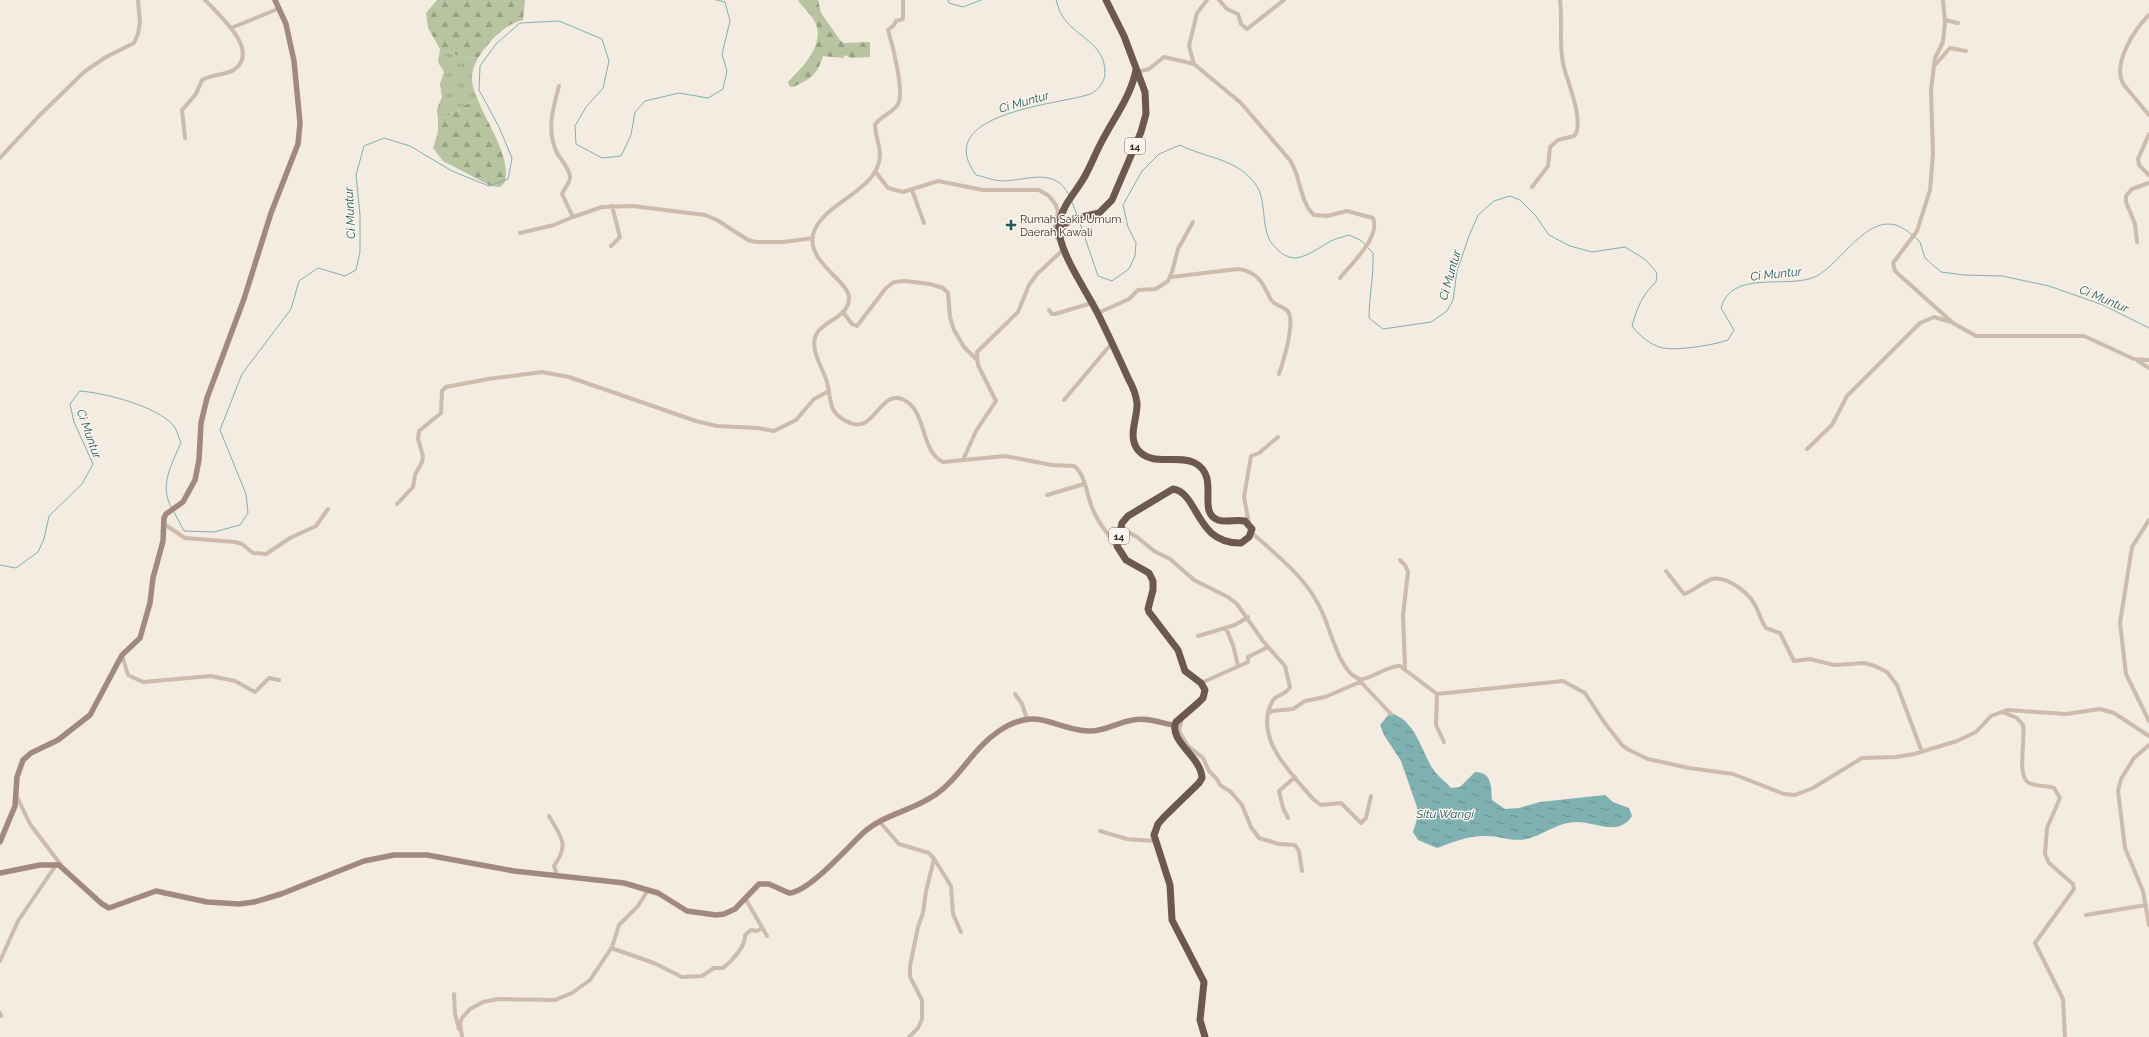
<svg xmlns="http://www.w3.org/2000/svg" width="2149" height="1037" font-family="Raleway,sans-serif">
  <defs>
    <pattern id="grass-tufts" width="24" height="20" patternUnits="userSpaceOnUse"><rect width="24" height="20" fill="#b8c4a0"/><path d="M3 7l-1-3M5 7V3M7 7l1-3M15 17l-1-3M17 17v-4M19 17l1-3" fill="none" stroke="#97a083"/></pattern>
    <pattern id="forest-firs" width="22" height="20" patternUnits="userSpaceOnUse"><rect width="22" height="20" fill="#b8c4a0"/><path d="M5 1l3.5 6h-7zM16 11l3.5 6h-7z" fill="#97a083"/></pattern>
    <pattern id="water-ripples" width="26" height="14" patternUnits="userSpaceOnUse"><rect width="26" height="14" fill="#7fb0b2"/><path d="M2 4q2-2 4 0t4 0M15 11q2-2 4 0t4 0" fill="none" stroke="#699091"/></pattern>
  </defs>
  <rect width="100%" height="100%" fill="#f4ebe1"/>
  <!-- grass -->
  <path fill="url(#grass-tufts)" d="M440 49 462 57 478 58C469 75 471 83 478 100L465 105 454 113 438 119 437 109 442 97 440 84 444 72 438 62Z"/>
  <!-- forest -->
  <path fill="url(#forest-firs)" d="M437 0H525L523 20C503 25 489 41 478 58L462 57 440 49 428 28 426 13Z
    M798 0H818L821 13 840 40 844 43 870 42V57L851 58 845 55 843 58 823 56C817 75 811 79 793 87L789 86 788 82C802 68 826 44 815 22 811 14 803 8 798 0Z
    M478 100C487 124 511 156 505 182L500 187 491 186 443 161 433 148 438 132V119L454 113 465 105Z"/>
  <!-- water -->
  <path fill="url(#water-ripples)" d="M1390 713C1417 720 1421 753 1435 772 1440 778 1446 782 1451 788L1460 787 1475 772C1492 772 1491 786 1492 800L1505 809 1519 808 1540 802 1605 795 1613 802 1629 808 1632 816C1618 837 1597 822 1576 822 1559 822 1543 835 1527 839 1510 842 1502 836 1487 836 1470 835 1453 842 1437 848L1418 840 1413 832 1417 819V807L1401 761 1384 735 1380 725Z"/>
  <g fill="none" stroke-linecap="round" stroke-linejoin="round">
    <!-- stream -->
    <path stroke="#7fb0b2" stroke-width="1" d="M948 0 949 3 963 7 981 0
      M1056 0C1058 5 1059 12 1063 17 1077 38 1105 43 1105 73 1105 83 1096 93 1087 95 1054 105 931 114 976 175 985 177 995 181 1003 181 1029 180 1055 167 1069 195
      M1072 202 1077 215
      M1079 220 1098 276 1112 281 1129 269 1135 256 1136 243 1128 227 1123 205 1142 171 1159 154 1180 145C1205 158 1234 158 1253 181 1267 196 1261 221 1269 239 1271 244 1276 247 1279 251 1283 255 1290 258 1296 258 1309 256 1320 247 1331 241 1337 238 1343 237 1349 235L1360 240 1366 245
      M1915 237 1920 242 1925 258 1941 272 1964 275 2002 276 2049 286 2103 305 2149 328
      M1368 248 1373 253C1374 275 1369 296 1369 318L1383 329 1431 322 1447 311 1453 300 1457 271 1469 236 1478 215 1494 201 1510 196 1520 200 1535 215 1549 235 1570 246 1592 252 1625 247 1646 260 1657 273 1656 282C1642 295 1637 308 1632 326 1640 336 1650 345 1663 348 1677 351 1714 345 1728 340L1734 330 1721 308C1731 270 1784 288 1812 278 1842 268 1872 197 1912 235
      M174 512 184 531 214 532 240 525 248 513 246 494 220 430 242 374 291 309 299 281 318 268 345 276 356 270 360 252V215L356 175 364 146 384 138 410 146 452 171 489 186 508 179 512 158 499 127 479 90 480 66 496 44 520 23 559 21 602 39 609 61 603 88 586 107 575 126 576 144 602 158 621 156 631 135 635 112 645 101 679 93 708 98 723 89 727 71 722 54 730 21 725 2 716 0
      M0 565 16 568 38 552 44 539 49 516 82 484 93 464 74 422 70 404 80 391C105 393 156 406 173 425 177 429 178 437 181 442 172 465 159 484 171 507"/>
    <!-- minor -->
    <path stroke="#cdbbac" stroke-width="4" d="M903 0V19L896 21 894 25 888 30C892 43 905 92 898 104 893 113 880 116 875 125 875 135 880 145 880 155 879 192 820 203 813 235 807 262 849 281 849 298 849 317 825 320 817 333 808 348 823 368 827 382 830 392 829 403 834 411 837 415 842 419 846 421 875 438 879 387 904 400 927 411 920 451 943 462L1005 456 1052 465 1074 466C1086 474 1087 499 1094 512 1099 524 1108 535 1117 545
      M1219 0 1227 9 1238 14 1241 24 1247 29 1284 0
      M1943 0 1945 22 1943 42 1935 58 1931 90 1933 154 1930 190 1917 231 1893 263 1895 271 1953 323 1976 336H2084L2134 359 2149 360
      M2149 15C2134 30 2111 65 2124 85L2149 115
      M1945 20 1958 23
      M231 28 280 8
      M1194 64 1241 103 1289 159C1301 174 1299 202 1314 215L1327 216 1347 211 1373 218C1381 237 1351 264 1340 278
      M1934 66 1950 48 1966 51
      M1137 72 1149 69 1164 57 1194 64 1189 46 1197 13 1207 0
      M559 86C553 108 546 131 557 153 561 160 570 169 570 177 570 184 564 188 562 194L573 217 602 207 633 206 705 215 717 220 748 240 756 242H784L813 238
      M2149 134 2138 159 2139 165 2149 175
      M185 138 182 110 196 94 202 80C212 74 225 76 235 69 260 50 219 15 205 0
      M0 158 38 117 84 72 106 57 134 43 138 34 140 22 138 0
      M875 171 888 188 903 192 938 181 983 190H1039L1049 196 1056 205 1058 211 1054 232 1057 238 1060 239
      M1532 187 1548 166 1550 147 1558 140 1574 136C1585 125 1569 85 1565 71 1558 49 1563 23 1560 0
      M912 190 924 223
      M520 233 554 225 573 217
      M2137 242 2135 224 2126 202V196L2132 189 2149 183
      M611 246 620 237 612 206
      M1171 277 1238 269C1257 271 1263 283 1270 298 1274 307 1285 305 1289 313 1294 327 1284 359 1279 374
      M1049 310 1052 314H1055L1092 303
      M843 312 852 324 857 326 886 288 894 282 905 281 930 284 943 288 948 293 950 317 954 330 964 347 976 359
      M1098 313 1129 299 1138 290 1156 289 1168 281 1172 272 1178 249 1193 222
      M2138 361 2149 368
      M1064 400 1112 343
      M1807 449 1832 425 1847 396 1920 323 1934 317 1951 322
      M963 460 976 431 996 401 978 365 977 352 1018 312 1029 285 1037 274 1064 249
      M1047 495 1084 484
      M397 504 413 487 415 475 422 462 423 456 418 439 419 431 441 413 442 391 446 387 488 379 542 372 569 377 696 421 717 426 758 428 774 431 796 420 814 399 829 391
      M2149 520 2132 547 2120 623 2126 674 2149 721
      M1249 523 1244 497 1251 456 1259 453 1278 437
      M164 524 185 538 235 542 242 544 253 553 266 554 290 538 316 526 328 509
      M1121 528 1137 537 1154 551 1170 559 1194 580 1228 597 1237 604 1263 641 1285 666 1290 687C1286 696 1276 693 1272 702 1253 738 1292 774 1313 799L1321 805 1341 803 1361 823 1366 818 1371 796
      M1252 533C1279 557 1309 580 1323 614 1331 631 1340 674 1360 679 1369 681 1387 665 1400 666L1437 694 1563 681 1585 693 1604 722 1622 745 1629 750 1648 759 1689 768 1733 774 1784 794 1795 795 1813 788 1862 758 1896 757 1914 754 1957 741 1976 732 1991 716 2007 710 2066 714 2100 709 2114 713 2149 736
      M1400 560 1405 565 1408 572 1403 615 1405 668
      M1666 571 1684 594C1690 593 1703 582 1712 579 1726 575 1749 593 1755 605 1759 612 1761 621 1766 628L1780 633 1794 661 1810 659 1834 665 1864 663 1875 666 1887 672 1897 685 1922 752
      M1226 628 1233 645 1238 666
      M1198 636 1235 625 1248 617
      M122 655 128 675 143 682 211 676 235 681 255 692 269 678 279 680
      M1359 680 1391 714
      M1201 683 1248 662V657L1268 647
      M1015 694 1022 704 1027 719
      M1437 694 1436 725 1444 742
      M2002 712 2017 718 2023 725C2026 739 2016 776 2029 783 2037 787 2046 785 2054 788L2060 798 2047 828 2045 854 2049 863 2073 884 2074 889 2035 943 2063 999 2065 1037
      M1268 714 1272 711 1293 709 1305 701 1325 697 1360 682
      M1182 718 1179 731 1188 746 1203 758 1209 771 1217 779 1220 785 1231 792 1242 805 1251 827 1259 838 1279 844 1295 845 1299 851 1302 871
      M2149 745 2134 758 2121 779 2118 791 2125 848 2143 891 2149 925
      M17 797 30 824 61 865
      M549 816C561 838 570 843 554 866L557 875
      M1288 818 1283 808 1279 791 1295 777
      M879 821 899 844 929 853 934 859 926 891 923 913 918 927 910 966V977L922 1000V1019L918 1028 909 1037
      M1100 831 1127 839 1155 841
      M933 857 951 886 953 914 961 932
      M745 898 767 936
      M2086 915 2146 905
      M611 948 654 963 682 977 702 976 714 968H723C732 961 746 946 745 935L751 930 757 931 762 928
      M0 961 18 921 56 865
      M454 994 455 1014 459 1029
      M0 1013 1 1016
      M462 1037 460 1023 462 1018 470 1009 483 1002 498 999 555 1000 572 993 590 980 612 947 619 925 638 906 648 890"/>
    <!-- secondary -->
    <path stroke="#a18a7d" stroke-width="5.5" d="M0 842 15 806 17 777 23 760 31 753 58 740 90 715 122 655 140 638 150 603 153 578 163 541 164 518 166 514 183 502 195 480 199 460 201 423 207 398 244 299 271 213 298 144 300 123 294 61 286 24 275 0
      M0 873 40 865H59L102 904 109 908 156 891 207 902 239 904 254 902 281 894 364 861 394 855H427L514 871 624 883 658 893 687 911 716 915 724 914 735 909 759 884H769L789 893C809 892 847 848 863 833 884 814 912 811 935 795 960 778 973 748 999 731 1038 705 1052 729 1089 731 1104 732 1118 722 1133 720 1147 717 1160 723 1174 725"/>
    <!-- trunk -->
    <path stroke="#6c584f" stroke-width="7" d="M1136 70C1131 96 1114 118 1102 141 1096 152 1091 165 1085 176 1076 192 1062 205 1059 224 1056 249 1087 291 1098 314 1109 336 1119 358 1129 380 1133 387 1136 395 1137 403 1138 418 1127 436 1138 450 1152 467 1178 454 1195 463 1221 477 1196 512 1218 520 1226 523 1236 519 1245 521L1252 529 1249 537 1241 543C1195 544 1199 493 1173 489L1128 516 1122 523 1117 546 1126 560 1149 573 1153 581V590L1148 609 1149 612 1178 650 1185 671 1201 683 1205 690 1203 698 1198 703 1176 722C1168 741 1201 756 1202 778L1199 783 1164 817 1158 824 1154 835 1170 885 1172 920 1204 982 1200 1020 1205 1037
      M1059 229 1070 220 1099 213 1112 200 1141 132 1146 114 1145 92 1124 36 1106 0"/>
  </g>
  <!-- markers -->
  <path fill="#1f5a5e" stroke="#fbf5ee" stroke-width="1.5" d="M1009 219h4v4h4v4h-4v4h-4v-4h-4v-4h4z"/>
  <g text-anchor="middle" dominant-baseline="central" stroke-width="3" stroke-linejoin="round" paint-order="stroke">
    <!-- shield labels -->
    <g fill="#fbf5ee" stroke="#756b66" stroke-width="1">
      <rect x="1125" y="138" width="20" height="16" rx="3"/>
      <rect x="1109" y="528" width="20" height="16" rx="3"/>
    </g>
    <g font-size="10" font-weight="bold" fill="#3b302b">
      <text x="1135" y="146">14</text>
      <text x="1119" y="536">14</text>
    </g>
    <!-- poi labels -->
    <g font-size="11" fill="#3b302b" stroke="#fbf5ee" text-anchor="start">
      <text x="1020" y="219">Rumah Sakit Umum<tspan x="1020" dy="13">Daerah Kawali</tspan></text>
    </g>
    <!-- water labels -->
    <g font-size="12" font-style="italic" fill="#1f5a5e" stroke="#fbf5ee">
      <text transform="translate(1024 102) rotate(-16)">Ci Muntur</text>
      <text transform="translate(350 213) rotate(-93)">Ci Muntur</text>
      <text transform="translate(1776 274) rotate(-6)">Ci Muntur</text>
      <text transform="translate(1450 275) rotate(-74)">Ci Muntur</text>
      <text transform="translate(2104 299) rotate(23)">Ci Muntur</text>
      <text transform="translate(89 434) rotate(70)">Ci Muntur</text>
      <text x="1445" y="814">Situ Wangi</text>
    </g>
  </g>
</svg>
